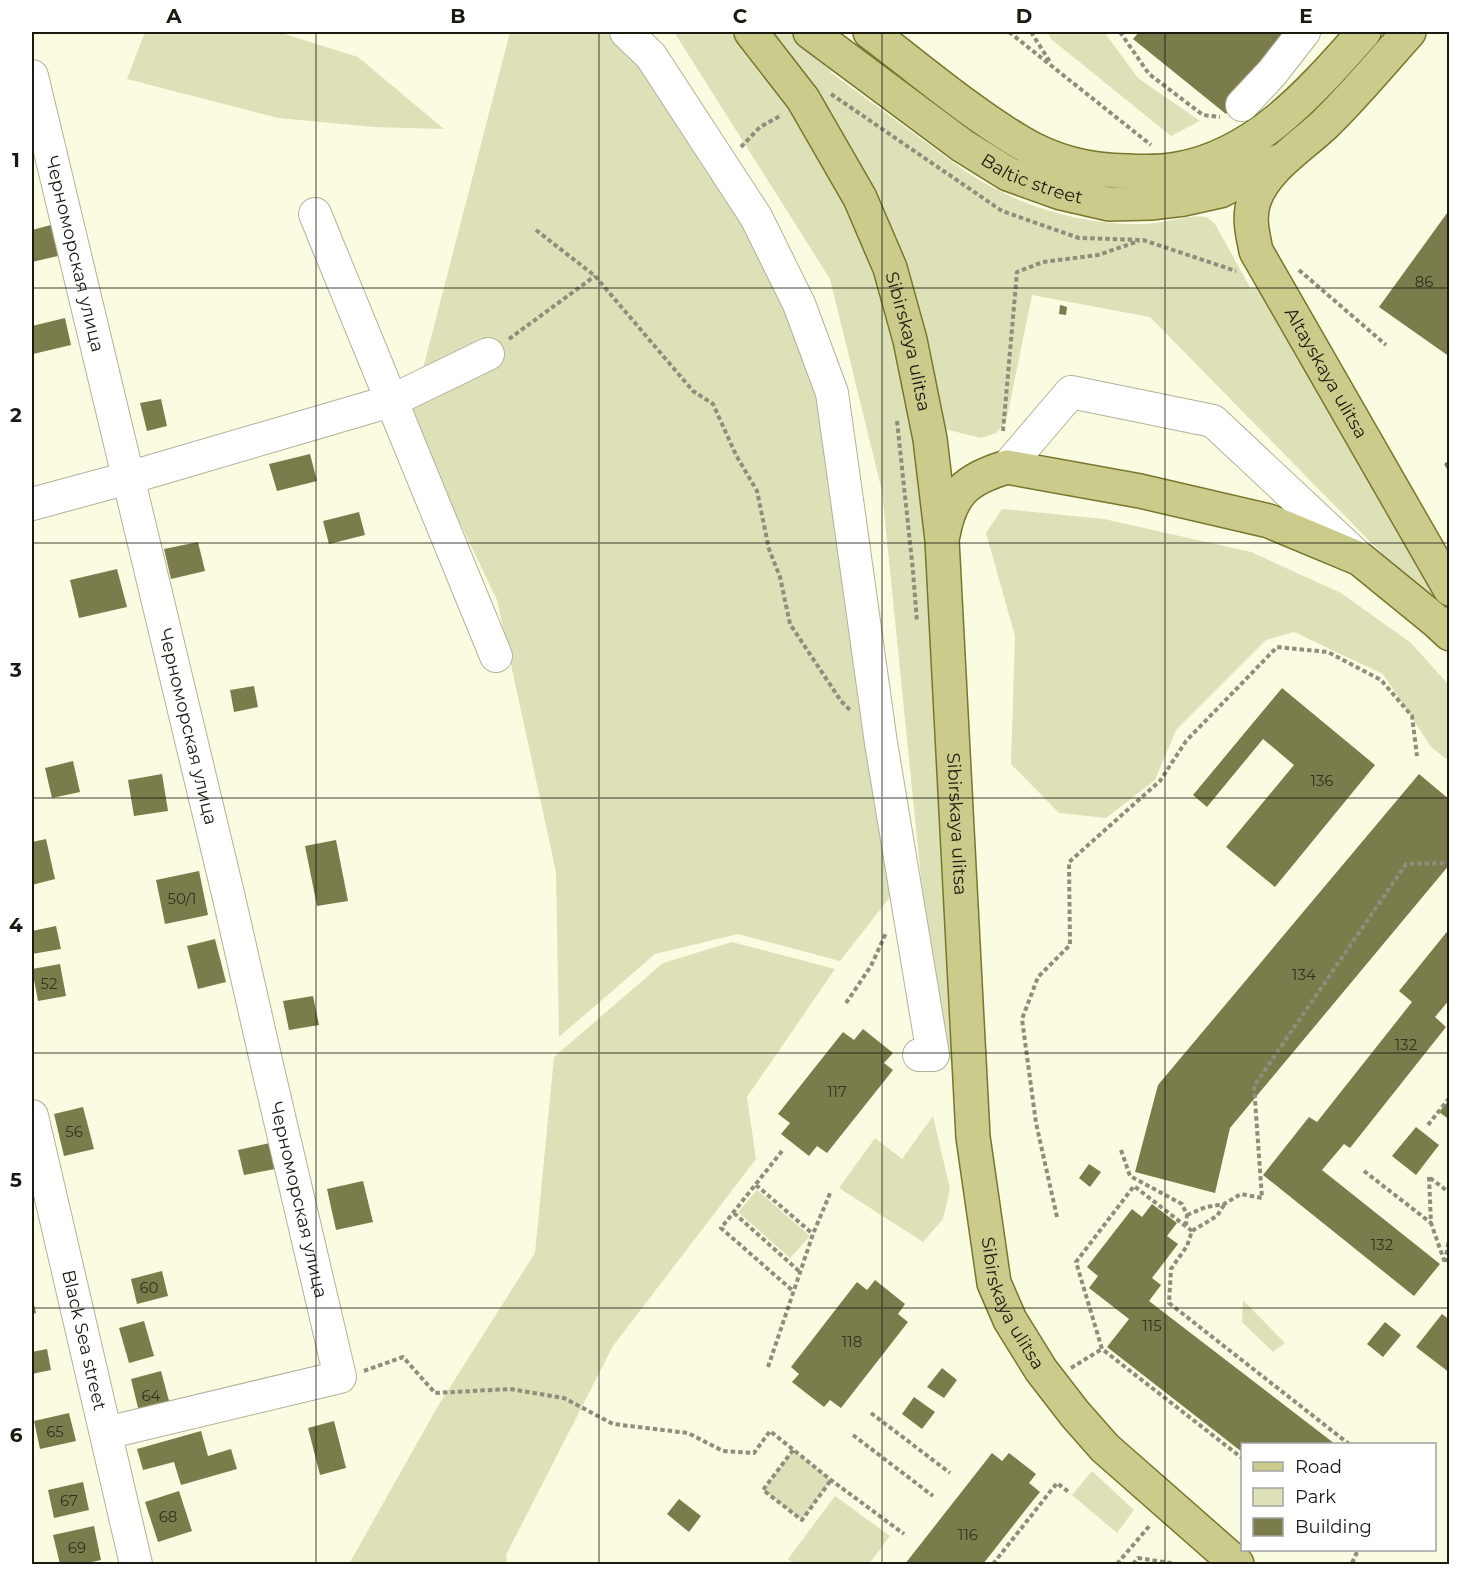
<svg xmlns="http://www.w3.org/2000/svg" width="1481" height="1596" font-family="Montserrat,sans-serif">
  <rect width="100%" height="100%" fill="#fafbe1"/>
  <!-- green -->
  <path fill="#dee0b8" d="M145 32H278L358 57 444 129 374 127 278 118 127 79Z
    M510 32H611L645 65 750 226 824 406 871 766 890 897 840 961 738 934 655 954 559 1037 556 872 497 600 410 419Z
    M674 32H743L794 93 878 255 931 500 959 1107 927 938 882 491 830 279Z
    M772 32H793L839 65 830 72 965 171C1019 207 1083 226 1148 224 1162 223 1197 213 1208 218 1208 218 1214 223 1215 224L1251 289 1261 286 1445 608 1390 562 1150 317 1032 295 1006 422 996 433 981 438 941 428 809 81Z
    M1047 32H1104L1138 78 1200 121 1171 136 1051 39Z
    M1002 509 1104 519 1251 552 1341 593 1411 643 1449 685V761L1431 747 1383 674 1294 632 1266 640 1176 730 1155 780 1106 818 1059 813 1011 764 1015 636 986 533Z
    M732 942 835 969 747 1097 756 1159 613 1346 506 1555 507 1564H349L438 1406 535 1253 554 1057 663 963Z
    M933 1116 950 1189 943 1219 923 1242 839 1188 875 1138 902 1159Z
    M757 1190 810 1236 790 1258 738 1212Z
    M1243 1300 1285 1343 1273 1352 1242 1322Z
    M793 1450 831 1480 802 1520 763 1490Z
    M1092 1471 1134 1510 1117 1533 1072 1495Z
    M835 1496 890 1536 869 1564H795L788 1559Z"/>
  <!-- building -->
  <path fill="#7b7c4b" d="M1139 32H1288L1226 114 1133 39Z
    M1450 209V357L1379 307Z
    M51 225 58 256 32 262V230Z
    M1060 305 1067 307 1066 315 1059 314Z
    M65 318 71 345 33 354 32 326Z
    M161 399 167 426 147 431 140 403Z
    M310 454 317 481 277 491 269 464Z
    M1450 460V474L1444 464Z
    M359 512 365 535 329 544 323 521Z
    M198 542 205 571 171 579 164 549Z
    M117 569 127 607 79 618 70 580Z
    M254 686 258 707 234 712 230 690Z
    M1282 688 1375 765 1275 887 1226 847 1294 765 1263 739 1207 807 1193 795Z
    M73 761 80 792 52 798 45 768Z
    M162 774 168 811 134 816 128 780Z
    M1419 774 1450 800V864L1230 1128 1215 1193 1135 1172 1158 1085Z
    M46 839 55 879 32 885V842Z
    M336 840 348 901 317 906 305 846Z
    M199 871 208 915 165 924 156 880Z
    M56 926 61 949 32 954V931Z
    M1450 928V999L1435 1017 1446 1027 1350 1148 1344 1144 1322 1170 1440 1264 1414 1296 1263 1175 1309 1117 1317 1122 1412 1002 1399 991Z
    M215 939 226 982 198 989 187 946Z
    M60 964 66 996 38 1001 32 969Z
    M313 996 319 1025 289 1030 283 1001Z
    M863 1029 893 1053 884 1063 893 1070 827 1153 817 1146 809 1156 781 1134 790 1123 778 1114 843 1032 854 1040Z
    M1450 1099V1120L1439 1112Z
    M83 1107 94 1149 64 1156 54 1114Z
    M1416 1127 1439 1145 1416 1175 1392 1156Z
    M270 1143 275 1169 244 1175 238 1150Z
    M1089 1164 1101 1172 1090 1187 1079 1178Z
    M363 1181 373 1222 336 1230 327 1189Z
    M1152 1204 1177 1223 1167 1236 1178 1244 1152 1278 1161 1285 1149 1301 1335 1444H1242V1452L1107 1347 1129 1319 1089 1288 1098 1276 1087 1267 1132 1209 1142 1217Z
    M162 1271 168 1296 137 1304 131 1279Z
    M875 1280 905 1304 898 1314 908 1322 841 1408 830 1400 824 1407 792 1382 799 1374 791 1367 857 1282 867 1290Z
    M32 1296 36 1313 32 1314Z
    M1442 1314 1450 1320V1373L1416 1347Z
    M144 1321 154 1356 129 1363 119 1328Z
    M1385 1322 1401 1335 1383 1357 1367 1344Z
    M47 1349 51 1370 32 1374V1352Z
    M942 1368 957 1380 944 1398 927 1387Z
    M161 1371 172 1412 141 1420 131 1379Z
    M914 1397 935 1412 922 1429 902 1414Z
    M69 1413 76 1441 40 1449 34 1421Z
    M334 1421 346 1468 320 1475 308 1428Z
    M201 1431 208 1456 231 1449 237 1469 181 1485 174 1462 143 1470 137 1449Z
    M992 1453 1002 1461 1009 1453 1036 1474 1029 1483 1040 1492 1031 1503 983 1564H905Z
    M83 1482 89 1510 54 1518 48 1490Z
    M179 1491 192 1531 158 1542 145 1502Z
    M679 1499 701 1516 689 1532 667 1514Z
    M94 1526 101 1560 83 1564H60L53 1535Z"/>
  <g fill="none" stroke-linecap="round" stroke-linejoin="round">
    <!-- minor casing -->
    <g stroke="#b1b29a" stroke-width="34">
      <g id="minor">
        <path d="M626 32 651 56 756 217 799 304 832 393 881 743 933 1055H919"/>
        <path id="s1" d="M32 76 229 898 267 1065 340 1377 106 1433"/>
        <path d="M1242 105 1272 73 1304 32"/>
        <path d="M315 214 496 656"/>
        <path d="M1007 467 1071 392 1213 421 1357 556"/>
        <path d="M32 504 128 478 391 401 488 354"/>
        <path id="s2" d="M32 1116 136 1564"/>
      </g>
    </g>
    <!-- major casing -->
    <g stroke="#77772e" stroke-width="36">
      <g id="major">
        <path id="s3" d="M751 32 803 99 860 198 890 268 910 340 930 439 942 540 973 1137 994 1283 1010 1320 1041 1370 1075 1414 1105 1448 1237 1564"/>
        <path id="s4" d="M810 32 963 146 1008 174 1061 193 1109 204 1150 203 1184 199 1220 191 1276 162"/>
        <path d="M870 32C918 68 968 111 1020 142 1053 162 1090 171 1128 171 1145 172 1162 172 1178 169 1258 155 1313 89 1364 32"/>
        <path id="s5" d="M1409 32C1382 62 1355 95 1325 124 1302 146 1264 169 1254 201 1248 218 1253 235 1256 251L1450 589"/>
        <path d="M943 535C951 492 967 479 1007 467L1140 491 1269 521 1360 559 1436 621 1450 634"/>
      </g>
    </g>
    <!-- path -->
    <path stroke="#8e8e7d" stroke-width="4" stroke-dasharray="4.5 3" stroke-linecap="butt" d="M1009 32 1151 145
      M1031 32 1050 62
      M1120 32 1149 74 1203 115 1220 117
      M831 94 1002 211 1079 238 1143 240 1236 271
      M741 147 760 127 780 116 781 114
      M536 230 595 276 693 391 713 404 736 455 757 491 769 549 780 577 790 624 841 701 850 710
      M1299 270 1386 345
      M509 339 595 276
      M897 421 913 571 917 622
      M1003 431 1017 272 1043 262 1098 255 1139 241
      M846 1003 871 966 886 933
      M1428 1125 1450 1097
      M1121 1150 1130 1176 1182 1204 1187 1215 1186 1225
      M782 1151 721 1228 793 1291
      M1364 1171 1431 1223
      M1429 1177 1431 1223 1445 1263
      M1430 1178 1450 1193
      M756 1185 813 1234
      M1224 1205 1217 1216 1192 1231 1187 1246 1171 1269 1169 1303 1349 1444
      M734 1213 800 1272
      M1187 1215 1206 1207 1224 1204 1241 1194 1262 1198 1254 1086 1406 864 1450 863
      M1057 1217 1036 1123 1022 1019 1038 977 1070 945 1069 862 1160 781 1186 741 1277 647 1328 652 1381 680 1412 716 1417 756
      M1192 1231 1134 1186 1076 1262 1102 1349 1242 1458
      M1445 1262 1450 1233
      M768 1367 813 1234 831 1191
      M1071 1368 1102 1349
      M364 1371 403 1357 435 1393 510 1389 564 1398 613 1424 688 1433 723 1451 754 1453 770 1431 831 1480 904 1534
      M871 1413 950 1473
      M853 1435 933 1496
      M793 1450 763 1490 802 1520 831 1480
      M1352 1563 1358 1550
      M993 1564 1057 1483 1070 1493
      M1117 1564 1151 1524
      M1133 1564 1138 1558 1177 1564"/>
    <!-- minor -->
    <use href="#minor" stroke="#fff" stroke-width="32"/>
    <!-- major -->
    <use href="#major" stroke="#cbcb8b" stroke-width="33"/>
  </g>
  <!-- grid -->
  <path fill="none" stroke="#1a1a11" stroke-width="1.5" stroke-opacity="0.55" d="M316 32V1564M599 32V1564M882 32V1564M1165 32V1564M32 288H1450M32 543H1450M32 798H1450M32 1053H1450M32 1308H1450"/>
  <g text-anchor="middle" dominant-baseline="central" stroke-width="5" stroke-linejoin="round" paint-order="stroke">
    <!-- number labels -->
    <g font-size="15" fill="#323220">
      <text x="1424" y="281">86</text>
      <text x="1322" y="780">136</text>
      <text x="182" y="898">50/1</text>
      <text x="1304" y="974">134</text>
      <text x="49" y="983">52</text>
      <text x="1406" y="1044">132</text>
      <text x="837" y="1091">117</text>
      <text x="74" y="1131">56</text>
      <text x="1382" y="1244">132</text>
      <text x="149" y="1287">60</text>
      <text x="1152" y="1325">115</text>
      <text x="852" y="1341">118</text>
      <text x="151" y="1395">64</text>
      <text x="55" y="1431">65</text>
      <text x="69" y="1500">67</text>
      <text x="168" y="1516">68</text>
      <text x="968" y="1534">116</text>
      <text x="77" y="1547">69</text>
    </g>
    <!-- street labels -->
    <g font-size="18" fill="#1a1a11" stroke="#fff">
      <text stroke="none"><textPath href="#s4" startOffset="268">Baltic street</textPath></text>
      <text stroke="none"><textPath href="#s1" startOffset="183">Черноморская улица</textPath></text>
      <text stroke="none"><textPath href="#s3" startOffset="351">Sibirskaya ulitsa</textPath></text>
      <text stroke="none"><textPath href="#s5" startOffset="422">Altayskaya ulitsa</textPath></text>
      <text stroke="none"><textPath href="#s1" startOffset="669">Черноморская улица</textPath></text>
      <text stroke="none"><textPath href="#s3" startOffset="837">Sibirskaya ulitsa</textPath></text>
      <text stroke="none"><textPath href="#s1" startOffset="1155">Черноморская улица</textPath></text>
      <text stroke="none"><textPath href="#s3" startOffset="1323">Sibirskaya ulitsa</textPath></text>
      <text stroke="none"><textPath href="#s2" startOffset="230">Black Sea street</textPath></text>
    </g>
  </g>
  <!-- border -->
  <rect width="1481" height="1596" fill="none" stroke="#ffffff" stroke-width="66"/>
  <!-- legend -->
  <rect x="1241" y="1443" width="195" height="108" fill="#ffffff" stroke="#a3a3a0" stroke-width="1.5"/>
  <rect x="1253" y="1462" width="30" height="9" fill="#cbcb8b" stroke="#a3a3a0" stroke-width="1.5"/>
  <text x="1295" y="1473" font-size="18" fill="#1a1a11">Road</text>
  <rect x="1253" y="1488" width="30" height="18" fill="#dee0b8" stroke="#a3a3a0" stroke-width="1.5"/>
  <text x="1295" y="1503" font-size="18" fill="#1a1a11">Park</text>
  <rect x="1253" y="1518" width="30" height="18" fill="#7b7c4b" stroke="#a3a3a0" stroke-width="1.5"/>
  <text x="1295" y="1533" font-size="18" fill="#1a1a11">Building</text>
  <rect x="33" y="33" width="1415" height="1530" fill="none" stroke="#1a1a11" stroke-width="2"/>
  <g font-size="20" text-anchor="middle" font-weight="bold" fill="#1a1a11">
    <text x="174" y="23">A</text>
    <text x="458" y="23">B</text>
    <text x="740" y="23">C</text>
    <text x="1024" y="23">D</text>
    <text x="1306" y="23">E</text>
    <text x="16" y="167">1</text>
    <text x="16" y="422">2</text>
    <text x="16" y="677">3</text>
    <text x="16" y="932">4</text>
    <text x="16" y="1187">5</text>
    <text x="16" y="1442">6</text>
  </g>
</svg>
